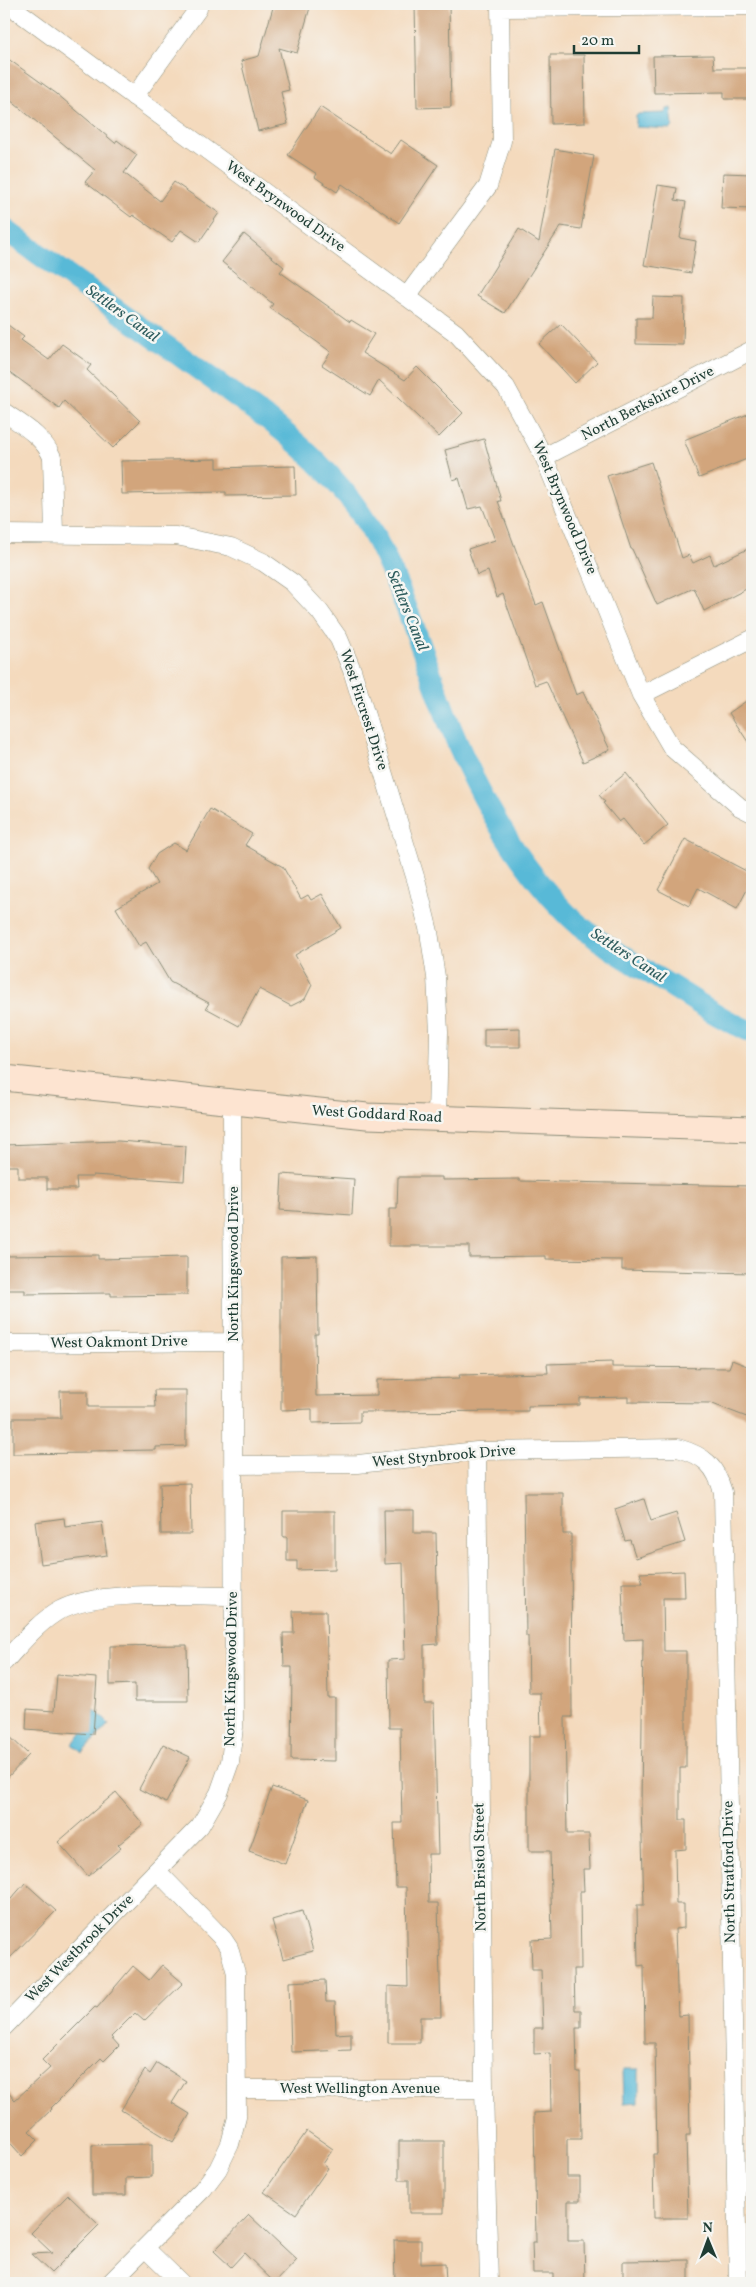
<svg xmlns="http://www.w3.org/2000/svg" width="756" height="2287" font-family="Vollkorn,serif">
  <rect width="100%" height="100%" fill="#f6f6f2"/>
  <filter id="ink" filterUnits="userSpaceOnUse"><feTurbulence type="fractalNoise" baseFrequency=".02" numOctaves="2"/><feDisplacementMap in="SourceGraphic" scale="10" xChannelSelector="R" yChannelSelector="G"/><feConvolveMatrix kernelMatrix="1 2 1 2 8 2 1 2 1" color-interpolation-filters="sRGB"/></filter>
  <filter id="wash" filterUnits="userSpaceOnUse"><feTurbulence type="fractalNoise" baseFrequency=".0096" numOctaves="4" result="noise"/><feDisplacementMap in="SourceGraphic" scale="20" xChannelSelector="R" yChannelSelector="G"/><feGaussianBlur stdDeviation="1.12" result="paint"/><feColorMatrix in="noise" values="0 0 0 0 0 0 0 0 0 0 0 0 0 0 0 0 0 1.4 0 .05"/><feComposite in="paint" operator="in"/></filter>
  <g filter="url(#wash)">
    <rect width="100%" height="100%" fill="#f4dabd"/>
    <!-- water -->
    <path fill="#59b9d7" stroke="#3c7b86" d="M671 108 673 126 671 129 636 127V116L638 114 665 113 667 109Z
      M91 1706 109 1724 82 1753 72 1744 85 1730Z
      M623 2069H639V2102L624 2103Z"/>
    <g fill="none" stroke-linecap="round" stroke-linejoin="round">
      <!-- canal -->
      <path stroke="#59b9d7" stroke-width="22" d="M4 229 269 420C311 453 353 493 378 543 407 601 426 663 449 723 477 793 515 862 568 915 596 942 638 966 671 986 697 1002 724 1021 752 1032"/>
    </g>
    <g id="blocks">
      <!-- building -->
      <path fill="#d2a57b" d="M274 4H311L297 53 279 48 289 90 281 92 288 124 258 131 241 61 259 56Z
        M415 4H449L451 107 417 108Z
        M550 55H584L585 123 551 124Z
        M713 55 714 68H752V99H724V92L654 93 653 56Z
        M4 56 57 94 115 143 117 140 137 155 124 173 160 201 174 182 219 213 199 242 181 230 172 242 133 215 131 217 85 182 95 170 4 95Z
        M320 107 391 154 401 140 438 165 399 223 342 184 337 192 315 177 317 174 288 155Z
        M555 149 594 156 581 229 561 226 505 313 477 296 519 229 539 242Z
        M723 173 752 174V209L721 208Z
        M658 185 677 188 675 200 686 202 680 238 696 241 691 273 644 265Z
        M244 234 284 267 280 272 350 322 351 320 374 334 362 353 405 380 417 367 463 413 439 437 379 380 370 396 322 365 331 352 270 308 273 304 222 262Z
        M653 297 684 298 683 345 636 344V318H652Z
        M4 322 24 337 21 340 49 360 62 344 91 365 87 370 140 421 113 448 64 401 59 408 4 368Z
        M561 324 597 362 575 383 539 344Z
        M748 414 752 424V457L699 478 684 440Z
        M484 439 501 501H498L536 605 543 602 576 695 583 692 610 750 583 762 546 681 535 685 503 594 497 597 488 571 477 575 468 549 495 540 482 506 468 509 459 478 453 480 445 450Z
        M217 459V468L295 466 296 495 226 496V492L122 494 121 461Z
        M651 462 682 558 689 555 693 563 710 555 714 565 752 547V586L704 611 694 588 657 605 632 549H631L607 476Z
        M752 697V748L729 713Z
        M626 773 668 825 644 845 623 819 619 822 603 803 605 802 599 795Z
        M210 809 252 834 245 845 283 867 301 899 308 895 311 900 322 894 341 928 295 955 312 985 305 999 291 1006 259 989 239 1026 206 1008 209 1003 170 982 146 942 139 946 116 908 157 884 148 869 157 854 174 843 186 850Z
        M685 839 752 874V880L737 909 698 888 689 906 658 890Z
        M520 1028V1047H484V1029Z
        M118 1141 186 1146 184 1181 93 1175V1177H76L77 1189H47V1178H18V1166H4V1145Z
        M282 1174 354 1179 352 1215 280 1210Z
        M398 1177H442V1180L519 1179V1181L752 1186V1273L622 1270V1260L546 1259V1256L469 1257V1246H389V1209H397Z
        M98 1255V1259L187 1257V1295L111 1296V1293L25 1294V1290H4V1256Z
        M317 1256 318 1334H315L316 1396 377 1395V1380L460 1378 459 1375 548 1373 547 1364 612 1362V1367L729 1368 732 1360 752 1368V1419L710 1403 628 1402V1397L580 1398V1405L528 1406V1411L360 1412V1422L312 1423V1409L281 1410V1257Z
        M154 1390H186V1446L156 1447V1450L89 1451V1453L13 1454V1418H61L60 1391H88V1407H155Z
        M190 1483 191 1534H161L160 1484Z
        M524 1493H563V1534H571L572 1717H565L567 1834H589L590 1869H583L584 1891H580L581 1969H574L575 2010H581V2028H576L577 2072H580L581 2139H567V2177H580V2201H568V2241H584L585 2283H553V2273H533L532 2242H536L534 2113 551 2112 550 2053 534 2054V2028H543L541 1970H532L531 1940 552 1939 550 1851H529V1736H541L540 1693H529L528 1636H526Z
        M644 1499 651 1521 676 1513 685 1542 636 1558 630 1540 625 1541 615 1509Z
        M384 1510H414V1533H436L438 1644 424 1645V1703H434L438 1854H428L429 1903H438L441 2017H420V2043H388V1986L408 1987 406 1887H396L394 1823H402L400 1728H389L388 1660 405 1659 403 1563 385 1564Z
        M283 1511H335V1569L297 1570V1561H287V1537H283Z
        M64 1518 65 1527 102 1522 107 1555 41 1564 35 1522Z
        M684 1571 685 1598H663L664 1651H686V1768H680V1820H686V1849L675 1850 676 1904H684V1928L675 1929 678 2016 688 2015 690 2135H686L688 2218H654L653 2154H657L655 2043H645L644 1965 638 1966 637 1905H644L641 1806 643 1639 624 1640 622 1583H643L640 1573Z
        M293 1611H326L328 1698H335V1761L291 1760 292 1667H284L283 1633H294Z
        M187 1645 188 1701H135V1684L110 1685V1646Z
        M57 1675 97 1678 93 1734 26 1729 27 1709 54 1711Z
        M4 1731 29 1755 4 1781Z
        M163 1744 190 1757 166 1803 139 1789Z
        M272 1787 308 1800 285 1864 249 1851Z
        M116 1792 143 1824 118 1845 121 1848 88 1876 58 1842Z
        M25 1883 56 1911 4 1964V1907Z
        M302 1911 313 1951 283 1959 272 1920Z
        M162 1965 183 1983 144 2021 135 2013 111 2037 119 2046 104 2061 101 2058 51 2108 52 2109 29 2131 38 2140 22 2156 4 2136V2088L15 2100 50 2068 42 2060 95 2007 97 2008 133 1966 149 1980Z
        M325 1980 326 2002H335L336 2034 351 2033V2050L291 2052 289 1982Z
        M157 2063 186 2081 172 2103 190 2114 173 2142 121 2110 145 2070 150 2074Z
        M307 2131 333 2149 323 2164 328 2168 296 2214 264 2192Z
        M399 2141H444V2213H409V2180H399Z
        M152 2144V2177L126 2178V2195H92V2145Z
        M68 2195 99 2225 51 2273 31 2254 52 2253 31 2233Z
        M249 2215 297 2260 275 2283 244 2253 231 2267 214 2251Z
        M394 2240H421V2264L445 2263 446 2283H395Z
        M689 2260V2283H623V2261Z"/>
    </g>
  </g>
  <g filter="url(#ink)">
    <use href="#blocks" fill-opacity="0" stroke="#8a8c78" stroke-width="1"/>
    <g fill="none" stroke-linecap="round" stroke-linejoin="round">
      <!-- street casing -->
      <g stroke="#8a8c78" stroke-width="19">
        <path id="street" d="M8 4 456 333 506 387 544 457 641 695 672 748 740 807 752 813
          M500 8 752 6
          M134 97 198 9
          M407 296 488 186 502 141 500 4
          M4 412C22 425 43 436 52 457L54 534
          M544 457 752 350
          M4 534 176 536 231 547 263 562 293 583 320 612 339 639 352 670 417 883 429 932 436 977 439 1032 437 1118
          M641 695 752 639
          M4 1344 234 1342
          M477 1451 484 2089 489 2283
          M235 1465 358 1464 477 1451 678 1448C705 1456 715 1465 723 1492L738 2283
          M4 1662C21 1644 38 1622 60 1610 98 1589 187 1596 233 1596
          M4 2027 200 1826 219 1793 230 1762 234 1727 232 1104
          M237 2089H484
          M145 2248 181 2283
          M110 2283 203 2189 218 2169 230 2144 237 2117 236 1973 229 1948 223 1939 157 1871"/>
      </g>
      <!-- secondary casing -->
      <g stroke="#8a8c78" stroke-width="27">
        <path id="secondary" d="M4 1078 367 1116 752 1129"/>
      </g>
      <!-- street -->
      <use href="#street" stroke="#fff" stroke-width="18"/>
      <!-- secondary -->
      <use href="#secondary" stroke="#fde4d1" stroke-width="25"/>
    </g>
  </g>
  <g text-anchor="middle" dominant-baseline="central" stroke-width="5" stroke-linejoin="round" paint-order="stroke">
    <!-- street labels -->
    <g font-size="15" fill="#1f3d34" stroke="#f6f6f2">
      <text transform="translate(285 207) rotate(36)">West Brynwood Drive</text>
      <text transform="translate(648 404) rotate(-27)">North Berkshire Drive</text>
      <text transform="translate(564 508) rotate(67)">West Brynwood Drive</text>
      <text transform="translate(363 710) rotate(72)">West Fircrest Drive</text>
      <text transform="translate(377 1115) rotate(3)">West Goddard Road</text>
      <text transform="translate(234 1264) rotate(-90)">North Kingswood Drive</text>
      <text transform="translate(119 1343) rotate(-1)">West Oakmont Drive</text>
      <text transform="translate(444 1457) rotate(-5)">West Stynbrook Drive</text>
      <text transform="translate(232 1669) rotate(-89)">North Kingswood Drive</text>
      <text transform="translate(481 1867) rotate(-91)">North Bristol Street</text>
      <text transform="translate(730 1872) rotate(-91)">North Stratford Drive</text>
      <text transform="translate(80 1949) rotate(-45)">West Westbrook Drive</text>
      <text x="360" y="2089">West Wellington Avenue</text>
    </g>
    <!-- water labels -->
    <g font-size="16" font-style="italic" fill="#2e5c5d" stroke="#f6f6f2">
      <text transform="translate(122 314) rotate(36)">Settlers Canal</text>
      <text transform="translate(407 611) rotate(68)">Settlers Canal</text>
      <text transform="translate(628 956) rotate(33)">Settlers Canal</text>
    </g>
  </g>
  <!-- margin -->
  <rect width="756" height="2287" fill="none" stroke="#f6f6f2" stroke-width="20"/>
  <!-- north arrow -->
  <g transform="translate(708 2240) rotate(359)" stroke="#f6f6f2" stroke-width="4" paint-order="stroke">
  <path d="M0-4L9 19L0 12L-9 19Z" fill="#1f3d34"/>
  <text y="-8" font-size="14" font-weight="bold" text-anchor="middle" fill="#1f3d34">N</text>
  </g>
  <!-- scale -->
  <path d="M574 45v8h65v-8" fill="none" stroke="#1f3d34" stroke-width="2.5"/>
  <text x="581" y="45" font-size="15" fill="#1f3d34" stroke="#f6f6f2" stroke-width="4" paint-order="stroke">20 m</text>
</svg>
